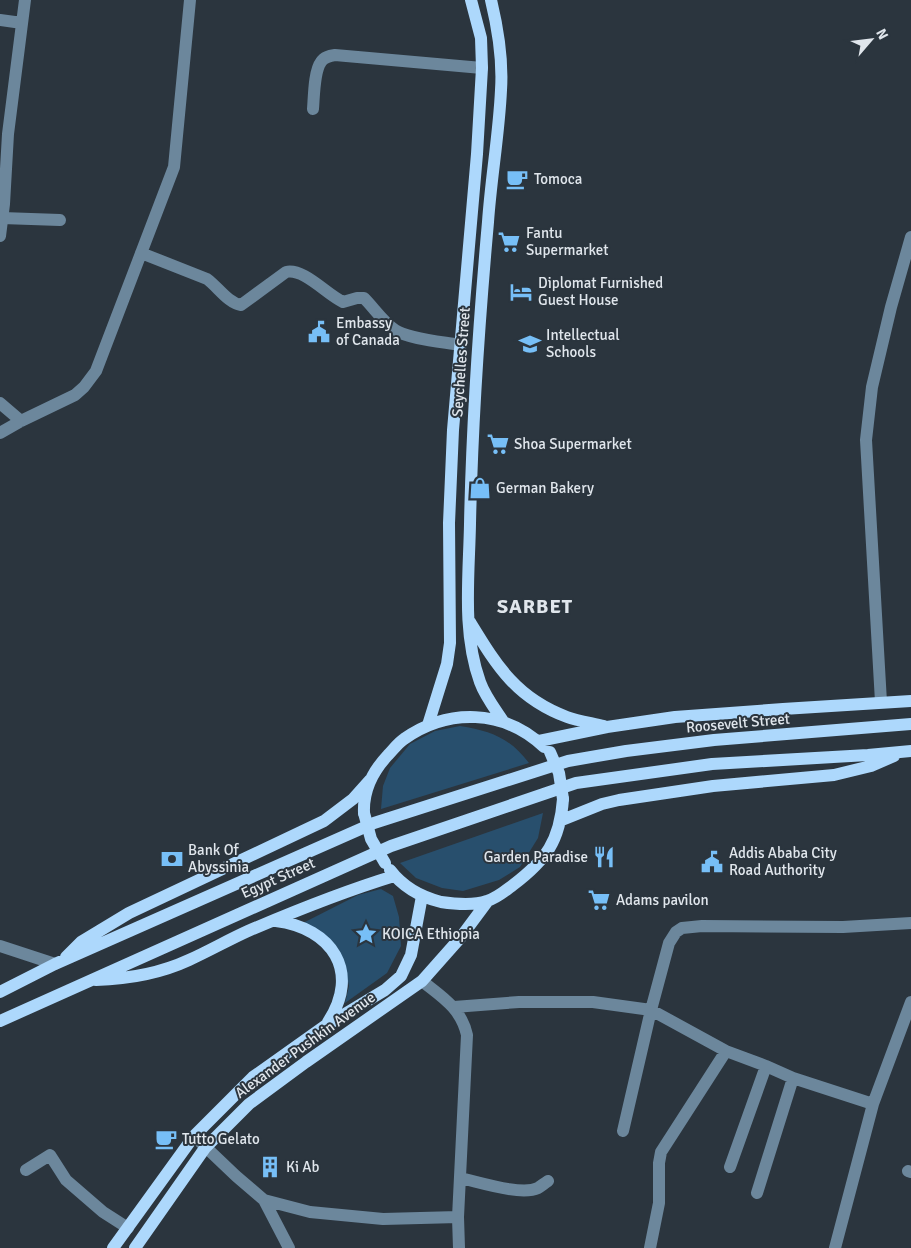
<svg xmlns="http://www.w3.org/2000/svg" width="911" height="1248" font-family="Signika,sans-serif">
  <rect width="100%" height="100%" fill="#2b353e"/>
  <!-- green -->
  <path fill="#284f6d" d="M460 726C491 731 510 738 529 763L381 809 383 786 390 768 410 744 435 731Z
    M543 813 538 838 520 867 499 880 463 891 442 888 416 878 400 863Z
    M381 889 393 896 399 917 401 946 387 973 345 1003 349 986 345 969 303 923 358 895Z"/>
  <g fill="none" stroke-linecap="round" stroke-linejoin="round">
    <!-- minor -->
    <path stroke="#6c879c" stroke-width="12" d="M0 20 22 23
      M313 109C314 97 314 71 321 62 324 57 329 56 335 55L482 68
      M2 218 60 220
      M0 236 4 204 8 134 25 0
      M141 253 207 279C218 287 228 303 241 305L286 272C304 268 326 294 343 302L357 298H364C374 308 383 322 395 330 408 339 444 342 460 345
      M0 403 21 421
      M0 433 21 421 75 395 84 387 96 371 174 167 190 0
      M881 702 866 440 872 387 891 307 911 237
      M0 946 55 964
      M422 981C442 997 461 1008 467 1035L458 1217 459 1248
      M454 1007 519 1002H593L651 1010 726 1051 766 1066 793 1078 873 1104
      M623 1131 651 1010 669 943 676 932 682 928 702 926 843 927 911 923
      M194 1136 236 1176 264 1200 289 1248
      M730 1167 766 1066
      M26 1170 50 1155 66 1180 103 1212 128 1228
      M908 1171 911 1172
      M460 1178C479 1182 521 1196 538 1188 541 1186 545 1183 548 1181
      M757 1193 793 1078
      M264 1200 310 1212 383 1219 458 1217
      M650 1248 659 1203V1163L661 1152 726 1051
      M835 1248 873 1104 911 1002"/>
    <!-- major -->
    <path stroke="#add8fc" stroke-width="12" d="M491 0C498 29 503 60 501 90 499 134 491 178 488 222 479 323 472 423 470 524 469 577 462 632 480 682 485 696 495 709 503 721
      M470 622C497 666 516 698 567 717 578 721 592 723 604 726
      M428 725 447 664 450 643 449 523 453 430 477 154 482 68 481 38 471 0
      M539 741 607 727 675 717 783 709 911 701
      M364 813C363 790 372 772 388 755 393 750 398 743 404 739 448 708 504 709 544 747
      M562 820 602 804 619 800 713 786 834 775 871 766 894 756
      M390 870C403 887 421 897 441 902 455 904 473 906 487 901 497 898 505 891 513 885 546 860 560 841 563 799
      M276 921C332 928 361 972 328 1022
      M66 957 81 942 129 913 324 821 353 799 370 780
      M96 980C127 979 161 973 189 960 209 951 228 940 248 931 295 911 345 891 394 876
      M0 992 55 964 374 823 568 761 626 751 714 740 911 724
      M0 1021 391 846 576 783 712 764 868 755 911 751
      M113 1248 194 1136 253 1077 325 1026 385 990 401 976 411 955 422 896
      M135 1248 205 1148 249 1104 306 1062 422 981 461 937 487 902"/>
    <!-- major-bridge -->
    <path stroke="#add8fc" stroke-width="12" d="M550 752 559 773 563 799
      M364 813 371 839 385 863"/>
  </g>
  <!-- icons -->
  <defs>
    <g id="cafe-bare" transform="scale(1.725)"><path d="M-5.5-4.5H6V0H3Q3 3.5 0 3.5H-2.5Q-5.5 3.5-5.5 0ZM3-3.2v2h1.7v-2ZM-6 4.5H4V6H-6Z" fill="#77bff7" stroke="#2b353e" stroke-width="2.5" paint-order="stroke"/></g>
    <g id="supermarket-bare" transform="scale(1.725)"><path d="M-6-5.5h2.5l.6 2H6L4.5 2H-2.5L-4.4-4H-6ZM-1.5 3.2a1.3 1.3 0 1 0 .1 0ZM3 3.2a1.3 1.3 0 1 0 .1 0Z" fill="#77bff7" stroke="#2b353e" stroke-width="2.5" paint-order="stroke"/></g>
    <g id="hotel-bare" transform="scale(1.725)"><path d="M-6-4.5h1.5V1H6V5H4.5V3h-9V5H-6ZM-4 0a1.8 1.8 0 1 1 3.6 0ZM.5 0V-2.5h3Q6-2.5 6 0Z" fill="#77bff7" stroke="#2b353e" stroke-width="2.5" paint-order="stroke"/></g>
    <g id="civic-bare" transform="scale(1.725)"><path d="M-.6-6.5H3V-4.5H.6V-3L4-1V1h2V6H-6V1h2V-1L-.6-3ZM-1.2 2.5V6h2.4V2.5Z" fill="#77bff7" stroke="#2b353e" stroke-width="2.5" paint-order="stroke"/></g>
    <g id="school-bare" transform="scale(1.725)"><path d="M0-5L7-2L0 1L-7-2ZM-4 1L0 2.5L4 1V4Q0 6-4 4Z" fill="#77bff7" stroke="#2b353e" stroke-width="2.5" paint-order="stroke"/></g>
    <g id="shop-bare" transform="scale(1.725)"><path d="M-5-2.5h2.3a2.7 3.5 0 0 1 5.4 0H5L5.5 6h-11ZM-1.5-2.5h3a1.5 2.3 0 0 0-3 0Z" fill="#77bff7" stroke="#2b353e" stroke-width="2.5" paint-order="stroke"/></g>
    <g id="restaurant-bare" transform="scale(1.725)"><path d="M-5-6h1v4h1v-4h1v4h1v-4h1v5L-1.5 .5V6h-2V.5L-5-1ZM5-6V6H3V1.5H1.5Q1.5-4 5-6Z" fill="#77bff7" stroke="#2b353e" stroke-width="2.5" paint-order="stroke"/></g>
    <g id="bank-bare" transform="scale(1.725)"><path d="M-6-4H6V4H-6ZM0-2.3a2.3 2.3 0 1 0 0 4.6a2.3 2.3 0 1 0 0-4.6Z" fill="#77bff7" stroke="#2b353e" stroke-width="2.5" paint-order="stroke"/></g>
    <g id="sight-bare" transform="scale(1.725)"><path d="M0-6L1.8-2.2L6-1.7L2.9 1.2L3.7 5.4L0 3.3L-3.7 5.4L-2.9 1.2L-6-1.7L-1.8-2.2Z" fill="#77bff7" stroke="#2b353e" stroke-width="2.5" paint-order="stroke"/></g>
    <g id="building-bare" transform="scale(1.725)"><path d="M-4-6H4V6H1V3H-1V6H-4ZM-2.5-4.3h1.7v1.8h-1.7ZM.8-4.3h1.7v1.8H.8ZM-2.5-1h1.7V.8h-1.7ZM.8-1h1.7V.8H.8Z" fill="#77bff7" stroke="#2b353e" stroke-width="2.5" paint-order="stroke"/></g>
  </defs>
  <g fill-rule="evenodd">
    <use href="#cafe-bare" x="517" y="179"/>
    <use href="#supermarket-bare" x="509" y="242"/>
    <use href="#hotel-bare" x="521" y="292"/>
    <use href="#civic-bare" x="319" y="332"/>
    <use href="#school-bare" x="530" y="344"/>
    <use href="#supermarket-bare" x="498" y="444"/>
    <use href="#shop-bare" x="480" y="488"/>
    <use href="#restaurant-bare" x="604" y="857"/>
    <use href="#bank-bare" x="172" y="859"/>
    <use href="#civic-bare" x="712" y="862"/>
    <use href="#supermarket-bare" x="599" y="900"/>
    <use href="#sight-bare" x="366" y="934"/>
    <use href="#cafe-bare" x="166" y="1139"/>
    <use href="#building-bare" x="270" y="1167"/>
  </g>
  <g text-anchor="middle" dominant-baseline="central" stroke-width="4" stroke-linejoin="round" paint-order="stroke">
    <!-- poi labels -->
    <g font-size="15" fill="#e0e6ec" stroke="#2b353e" text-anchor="start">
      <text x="534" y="179">Tomoca</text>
      <text x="526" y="233">Fantu<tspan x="526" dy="17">Supermarket</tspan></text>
      <text x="538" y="283">Diplomat Furnished<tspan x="538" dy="17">Guest House</tspan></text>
      <text x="336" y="323">Embassy<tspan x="336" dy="17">of Canada</tspan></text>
      <text x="546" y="335">Intellectual<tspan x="546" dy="17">Schools</tspan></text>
      <text x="514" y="444">Shoa Supermarket</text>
      <text x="496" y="488">German Bakery</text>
      <text x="188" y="850">Bank Of<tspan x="188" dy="17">Abyssinia</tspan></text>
      <text x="729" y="853">Addis Ababa City<tspan x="729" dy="17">Road Authority</tspan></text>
      <text x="588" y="857" text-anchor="end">Garden Paradise</text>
      <text x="616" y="900">Adams pavilon</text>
      <text x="382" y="934">KOICA Ethiopia</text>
      <text x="182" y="1139">Tutto Gelato</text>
      <text x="286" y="1167">Ki Ab</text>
    </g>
    <!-- street labels -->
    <g font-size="15" fill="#e0e6ec" stroke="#2b353e">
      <text transform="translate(461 362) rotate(-86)">Seychelles Street</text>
      <text transform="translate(738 723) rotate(-5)">Roosevelt Street</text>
      <text transform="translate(278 878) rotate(-24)">Egypt Street</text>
      <text transform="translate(305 1045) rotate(-36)">Alexander Pushkin Avenue</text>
    </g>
    <!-- district labels -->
    <g font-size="20" font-weight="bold" letter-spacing="1" fill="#e0e6ec" stroke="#2b353e">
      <text x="535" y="606">SARBET</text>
    </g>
  </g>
  <!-- north arrow -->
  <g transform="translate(871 40) rotate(62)" stroke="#2b353e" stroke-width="4" paint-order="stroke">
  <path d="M0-4L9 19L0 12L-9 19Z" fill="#e0e6ec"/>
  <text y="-8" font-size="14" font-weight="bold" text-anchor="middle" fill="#e0e6ec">N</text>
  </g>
</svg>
